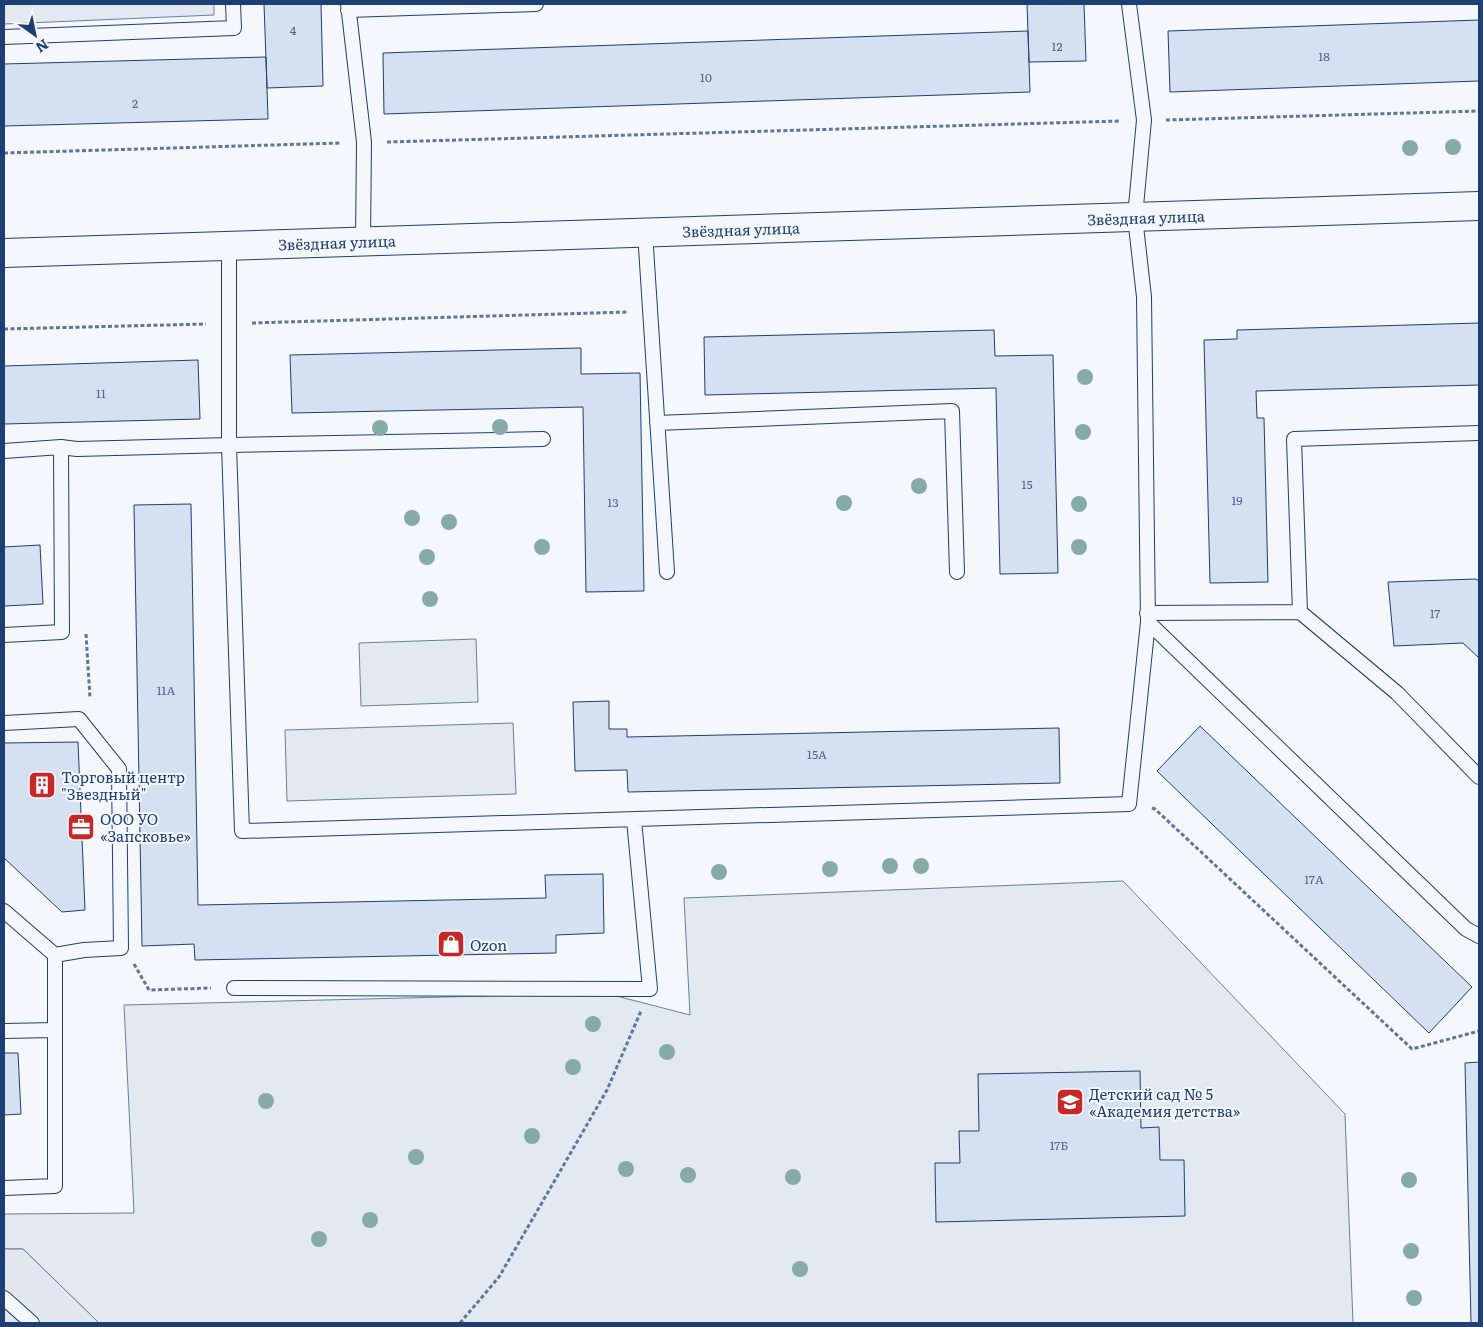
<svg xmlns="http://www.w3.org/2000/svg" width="1483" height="1327" font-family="Literata,serif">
  <rect width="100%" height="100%" fill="#f4f7fb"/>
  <!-- green -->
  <path fill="#e3e9f0" stroke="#687fa3" d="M4 4H214V15L4 24Z
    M476 639 478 702 361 706 359 643Z
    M513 723 516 794 287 801 285 730Z
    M1123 881 1345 1114 1353 1323H99L23 1249H4V1214L134 1213 124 1005 605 993 690 1015 684 898Z"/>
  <!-- parking -->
  <path fill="#e3e8f0" stroke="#687fa3" d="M4 1249H23L99 1323H4Z"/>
  <!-- building -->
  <path fill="#d5e0f0" stroke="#1d3f73" d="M264 4H321L323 86 267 88Z
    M1027 4H1084L1086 61 1029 62Z
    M1479 20V81L1170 92 1168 31Z
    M1028 31 1030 92 384 114 383 53Z
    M266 57 268 119 4 126V64Z
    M1479 323V385L1256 391 1257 418H1264L1268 582 1210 583 1204 340 1237 339V330Z
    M994 330 995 356 1053 355 1058 573 1000 574 996 388 705 395 704 337Z
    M581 348V374L640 373 644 591 586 592 583 407 292 413 290 355Z
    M198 360 200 419 4 424V366Z
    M191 504 198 905 546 898 545 875 603 874 604 933 556 935V953L195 960 194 944 142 946 134 505Z
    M40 545 43 604 4 606V547Z
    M1476 579 1479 581V658L1463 643 1394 646 1388 582Z
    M609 701V729H627V737L1059 728 1060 783 628 792 627 770 575 771 573 702Z
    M1200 726 1472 987 1429 1033 1157 771Z
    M78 742 85 910 62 912 4 858V743Z
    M4 1053H18L21 1114 4 1115Z
    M1479 1062V1323H1471L1465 1063Z
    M1140 1071 1141 1128 1159 1127 1160 1160H1184L1185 1216 936 1222 935 1163H960L959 1131H979L978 1074Z"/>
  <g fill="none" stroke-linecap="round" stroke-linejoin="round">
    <!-- service casing -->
    <g stroke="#1d3f73" stroke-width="16">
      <path id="service" d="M348 4 364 142 363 241
        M1129 4 1144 120 1135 217 1144 297 1148 622 1466 929 1479 936
        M348 10 536 4
        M4 37 234 28 233 4
        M645 232 667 572
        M657 423 952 411 957 572
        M543 439 229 445 242 831 1129 804 1148 622
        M4 451 61 447 77 449 229 445V245
        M1300 612 1397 693 1479 777
        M1147 613 1300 612 1294 439 1479 433
        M4 635 62 632 61 447
        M4 723 79 719 119 769 121 948 84 950 55 955
        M4 911 55 955V1186L4 1188
        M234 988 650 989 634 820
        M4 1031 55 1030
        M4 1298 32 1323"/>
    </g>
    <!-- minor casing -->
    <g stroke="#1d3f73" stroke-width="30">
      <path id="minor" d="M4 253 1479 206"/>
    </g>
    <!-- path -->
    <path stroke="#5e769c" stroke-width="3" stroke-dasharray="4 2.5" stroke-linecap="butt" d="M1166 120 1479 111
      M387 142 1120 121
      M4 153 340 143
      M252 323 628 312
      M4 329 206 324
      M86 634 90 698
      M1152 808 1155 809 1412 1049 1479 1031
      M134 964 149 990 211 988
      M460 1323 499 1277 607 1090 641 1011"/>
    <!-- service -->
    <use href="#service" stroke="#f4f7fb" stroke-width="14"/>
    <!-- minor -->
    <use href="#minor" stroke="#f4f7fb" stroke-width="28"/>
  </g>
  <!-- trees -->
  <g fill="#86aba6">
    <circle cx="1453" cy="147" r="8"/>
    <circle cx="1410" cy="148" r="8"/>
    <circle cx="1085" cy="377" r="8"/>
    <circle cx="500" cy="427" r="8"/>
    <circle cx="380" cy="428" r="8"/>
    <circle cx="1083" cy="432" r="8"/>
    <circle cx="919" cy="486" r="8"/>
    <circle cx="844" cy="503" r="8"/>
    <circle cx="1079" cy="504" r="8"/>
    <circle cx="412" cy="518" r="8"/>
    <circle cx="449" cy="522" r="8"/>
    <circle cx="542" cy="547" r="8"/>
    <circle cx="1079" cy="547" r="8"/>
    <circle cx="427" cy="557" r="8"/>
    <circle cx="430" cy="599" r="8"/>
    <circle cx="890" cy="866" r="8"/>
    <circle cx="921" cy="866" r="8"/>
    <circle cx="830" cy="869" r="8"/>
    <circle cx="719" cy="872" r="8"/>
    <circle cx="593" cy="1024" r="8"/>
    <circle cx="667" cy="1052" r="8"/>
    <circle cx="573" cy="1067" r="8"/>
    <circle cx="266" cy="1101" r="8"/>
    <circle cx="532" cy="1136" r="8"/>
    <circle cx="416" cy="1157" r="8"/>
    <circle cx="626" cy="1169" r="8"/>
    <circle cx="688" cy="1175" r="8"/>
    <circle cx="793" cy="1177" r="8"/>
    <circle cx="1409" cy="1180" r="8"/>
    <circle cx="370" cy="1220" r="8"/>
    <circle cx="319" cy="1239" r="8"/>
    <circle cx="1411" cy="1251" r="8"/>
    <circle cx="800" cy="1269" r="8"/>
    <circle cx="1414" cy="1298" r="8"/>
  </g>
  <!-- icons -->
  <defs>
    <g id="building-square" transform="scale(1.4375)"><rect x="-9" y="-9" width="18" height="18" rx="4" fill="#c62828" stroke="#f4f7fb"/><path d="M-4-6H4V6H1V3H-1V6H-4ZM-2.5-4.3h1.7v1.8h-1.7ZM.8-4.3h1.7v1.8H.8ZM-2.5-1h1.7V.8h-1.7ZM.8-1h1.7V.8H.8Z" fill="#fff"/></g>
    <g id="office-square" transform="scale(1.4375)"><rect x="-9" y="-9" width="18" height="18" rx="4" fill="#c62828" stroke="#f4f7fb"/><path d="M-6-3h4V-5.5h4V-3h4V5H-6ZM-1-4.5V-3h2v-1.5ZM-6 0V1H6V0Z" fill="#fff"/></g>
    <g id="shop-square" transform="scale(1.4375)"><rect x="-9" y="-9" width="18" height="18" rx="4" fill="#c62828" stroke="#f4f7fb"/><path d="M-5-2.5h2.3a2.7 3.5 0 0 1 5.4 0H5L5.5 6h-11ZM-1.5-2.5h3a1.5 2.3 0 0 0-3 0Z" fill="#fff"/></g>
    <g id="school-square" transform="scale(1.4375)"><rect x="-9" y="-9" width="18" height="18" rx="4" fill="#c62828" stroke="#f4f7fb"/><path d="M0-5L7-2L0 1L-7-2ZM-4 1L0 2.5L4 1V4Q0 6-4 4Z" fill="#fff"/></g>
  </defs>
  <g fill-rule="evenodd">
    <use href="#building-square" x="42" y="785"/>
    <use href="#office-square" x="81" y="827"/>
    <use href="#shop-square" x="451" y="944"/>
    <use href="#school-square" x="1070" y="1102"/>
  </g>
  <g text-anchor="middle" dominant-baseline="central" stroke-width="4" stroke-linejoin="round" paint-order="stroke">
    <!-- number labels -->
    <g font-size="12" fill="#4b6792">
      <text x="293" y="30">4</text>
      <text x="1057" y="46">12</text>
      <text x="1324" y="56">18</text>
      <text x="706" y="77">10</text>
      <text x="135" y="103">2</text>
      <text x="101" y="393">11</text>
      <text x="1027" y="484">15</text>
      <text x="1237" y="500">19</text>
      <text x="613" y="502">13</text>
      <text x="1435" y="613">17</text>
      <text x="166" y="690">11А</text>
      <text x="817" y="754">15А</text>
      <text x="1314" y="879">17А</text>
      <text x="1059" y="1145">17Б</text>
    </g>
    <!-- street labels -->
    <g font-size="15" fill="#1d3f73" stroke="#f4f7fb">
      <text transform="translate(1146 217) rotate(-2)">Звёздная улица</text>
      <text transform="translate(741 229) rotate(-2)">Звёздная улица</text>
      <text transform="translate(337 242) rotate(-2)">Звёздная улица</text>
    </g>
    <!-- poi labels -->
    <g font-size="15" fill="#1d3f73" stroke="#f4f7fb" text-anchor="start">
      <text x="61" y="776">Торговый центр<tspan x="61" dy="17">"Звездный"</tspan></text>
      <text x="100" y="818">ООО УО<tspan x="100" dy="17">«Запсковье»</tspan></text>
      <text x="470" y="944">Ozon</text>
      <text x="1089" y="1093">Детский сад № 5<tspan x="1089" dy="17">«Академия детства»</tspan></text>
    </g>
  </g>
  <!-- border -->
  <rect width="1483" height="1327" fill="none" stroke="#1d3f73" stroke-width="10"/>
  <!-- north arrow -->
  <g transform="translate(35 35) rotate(147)" stroke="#f4f7fb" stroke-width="4" paint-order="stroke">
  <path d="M0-4L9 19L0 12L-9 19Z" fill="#1d3f73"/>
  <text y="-8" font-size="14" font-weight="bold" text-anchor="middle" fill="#1d3f73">N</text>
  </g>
</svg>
